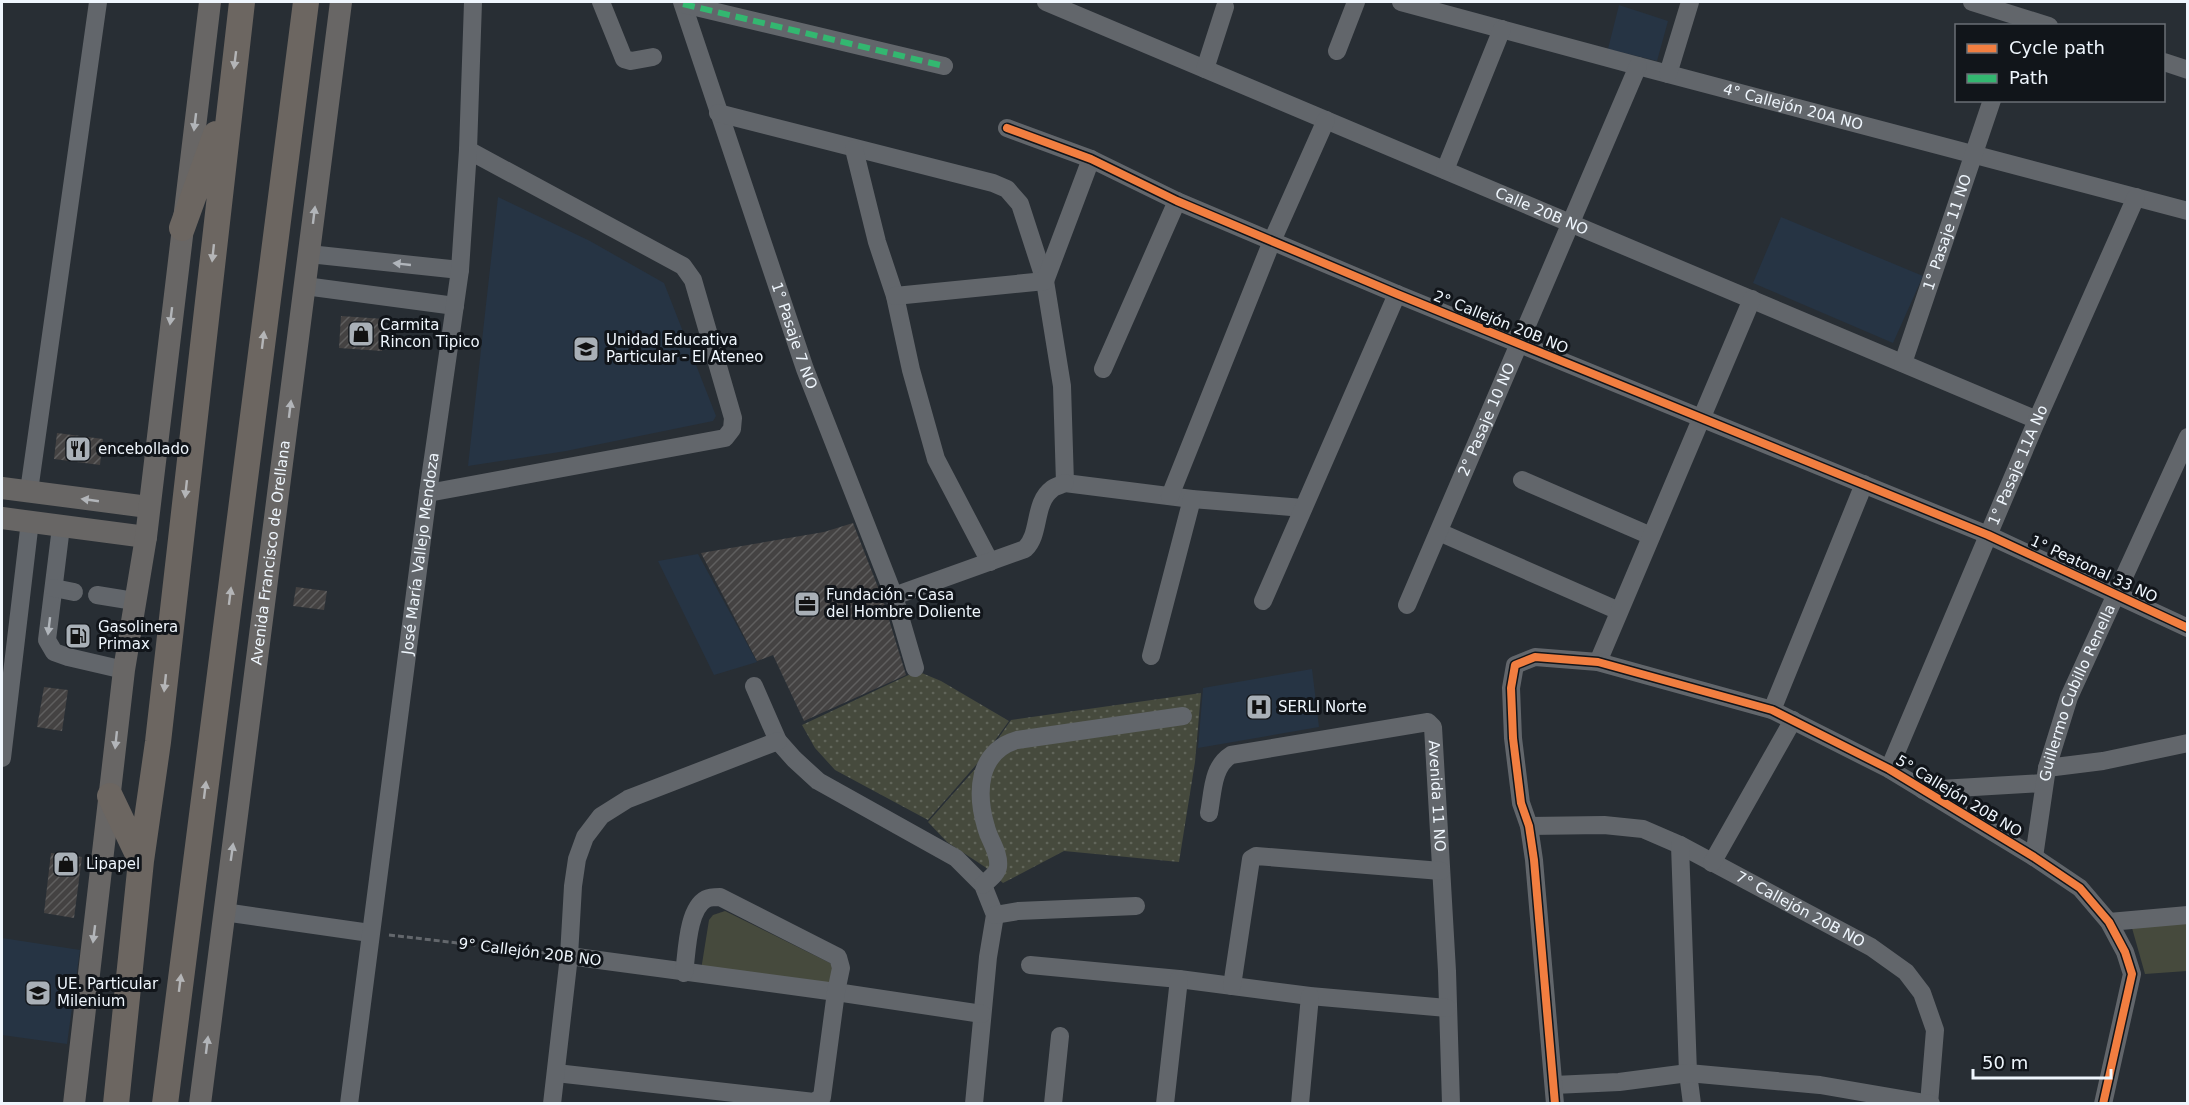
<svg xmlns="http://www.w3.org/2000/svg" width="2189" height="1105" font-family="'DejaVu Sans',sans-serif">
  <defs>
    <pattern id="grass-dots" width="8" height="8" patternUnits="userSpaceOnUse" patternTransform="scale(1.5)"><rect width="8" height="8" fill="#464a3d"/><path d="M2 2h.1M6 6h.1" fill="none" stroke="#61655a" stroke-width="1.8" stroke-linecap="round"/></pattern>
    <pattern id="building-hatch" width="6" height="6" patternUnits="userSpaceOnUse" patternTransform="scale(1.5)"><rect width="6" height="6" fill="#444242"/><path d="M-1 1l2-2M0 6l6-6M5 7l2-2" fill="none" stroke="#5f5e5e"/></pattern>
  </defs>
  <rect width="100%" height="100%" fill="#282e34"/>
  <!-- built -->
  <path fill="#263444" d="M1619 5 1668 21 1657 61 1608 49Z
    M498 197 590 241 664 283 716 416 713 421 566 451 468 466Z
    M1781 217 1923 276 1893 343 1753 283Z
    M698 554 757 662 714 675 658 561Z
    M1312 669 1319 727 1198 748 1203 688Z
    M2 938 80 950 67 1044 2 1035Z"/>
  <!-- grass -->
  <path fill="url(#grass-dots)" d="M917 671 941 681 1009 721 983 757 928 820 835 770 815 748 802 725Z
    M1201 693 1195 762 1179 862 1064 851 1003 883 985 867 947 842 928 822 984 759 1011 720Z"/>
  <!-- green -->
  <path fill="#464a3d" d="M725 911 830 963 833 967 830 987 701 970 709 920 713 915Z
    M2187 923V971L2145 974 2132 928Z"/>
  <!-- building -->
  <path fill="url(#building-hatch)" d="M341 316 384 319 382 351 339 348Z
    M57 433 103 439 100 465 54 459Z
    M853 523 883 600 906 675 804 721 773 655 757 661 701 553 824 532Z
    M296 587 327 591 324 610 293 606Z
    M44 687 68 690 62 731 37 727Z
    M51 853 82 857 74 918 44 913Z"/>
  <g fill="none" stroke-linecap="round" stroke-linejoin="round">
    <!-- path -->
    <path stroke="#63676c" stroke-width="3" stroke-dasharray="6 3" stroke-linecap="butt" d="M389 935 553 954"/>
    <!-- minor -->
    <g stroke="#62666b" stroke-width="18">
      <path d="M601 2 624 59 631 61 653 57"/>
      <path id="s1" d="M682 2 805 369 894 596 915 668"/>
      <path id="s2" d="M1046 2 2037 420"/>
      <path id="s3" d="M1401 2 1638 66 2188 211"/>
      <path d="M1972 2 2049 26"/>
      <path d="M683 4 944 66"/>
      <path d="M1337 51 1356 2"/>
      <path d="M2164 62 2188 70"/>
      <path d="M1205 69 1225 7"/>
      <path d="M1668 74 1690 2"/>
      <path d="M718 113 993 183 1007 189 1020 204 1045 281 1062 386 1065 483 1192 499 1303 508"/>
      <path d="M1007 128 1091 159 1177 201 1397 294 1988 535 2188 628"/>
      <path d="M854 149 877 242 895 296 911 370 936 459 990 562"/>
      <path d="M1445 170 1502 29"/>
      <path d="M309 254 460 270"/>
      <path d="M305 286 455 306"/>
      <path d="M895 296 1045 281 1091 159"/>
      <path id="s4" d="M1903 363 1992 100"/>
      <path d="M1103 369 1177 201"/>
      <path d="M1522 480 1651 536"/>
      <path d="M29 491 98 2"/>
      <path d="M428 493 725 438 732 429 733 418 693 280 683 266 468 150"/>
      <path d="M1170 496 1272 241 1326 120"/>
      <path d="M61 527 47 640 54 652 68 657 124 670"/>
      <path d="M1439 532 1619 611"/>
      <path d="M54 588 74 592"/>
      <path d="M97 595 134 601"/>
      <path d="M894 596 1025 549C1041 534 1033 503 1052 489 1055 486 1061 485 1065 483"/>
      <path d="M1263 601 1397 294"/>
      <path id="s5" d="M1407 605 1638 66"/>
      <path d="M1151 656 1192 499"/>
      <path d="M1598 662 1752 299"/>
      <path d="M754 686 778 741 794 759 818 781 956 858 983 885 995 915 988 957 974 1104"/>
      <path d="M1772 710 1864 484"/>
      <path d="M2 758 30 521"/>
      <path d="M2047 768 2103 761 2188 743"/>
      <path id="s6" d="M1889 769 2037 420 2136 197"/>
      <path d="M1923 790 2043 783"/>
      <path id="s7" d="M1209 813C1213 792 1212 767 1231 755L1428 722 1433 727 1447 971 1451 1104"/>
      <path id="s8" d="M1529 826 1604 825 1643 829 1680 845 1871 947 1906 972 1922 993 1935 1030 1929 1104"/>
      <path d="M1680 845 1688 1073 1692 1104"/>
      <path id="s9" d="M2034 857 2047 768 2069 697 2188 437"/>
      <path d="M1712 863 1793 720"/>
      <path d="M983 885C988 880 997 874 998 867 1000 853 989 840 986 827 976 793 977 752 1017 740L1183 716"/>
      <path d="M224 912 370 933"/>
      <path d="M995 915 1018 911 1136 906"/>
      <path d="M2109 922 2188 915"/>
      <path d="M569 956 836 992 982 1014"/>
      <path d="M1030 965 1179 979 1310 996 1447 1008"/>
      <path d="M1232 986 1251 859 1256 856 1441 871"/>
      <path d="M556 1073 814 1102 822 1097 836 992 841 968 838 957 720 897C716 897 710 897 706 899 687 909 687 954 684 973"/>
      <path d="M1554 1085 1619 1082 1688 1073 1820 1085 1931 1104"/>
      <path id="s10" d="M349 1104 428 493 460 270 468 150 473 2"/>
      <path d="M552 1104 569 956 573 886 577 859 585 837 601 816 628 799 778 741"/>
      <path d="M1053 1104 1060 1036"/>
      <path d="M1165 1104 1179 979"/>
      <path d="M1300 1104 1310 996"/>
      <path d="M1555 1104 1534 860 1529 826 1521 803 1513 738 1511 688 1515 665 1535 657 1598 662 1772 710 1889 769 2034 857 2080 888 2109 922 2125 952 2132 974 2103 1104"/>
    </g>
    <!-- major -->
    <g stroke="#686665" stroke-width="22">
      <path d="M2 488 148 507"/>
      <path d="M2 518 146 537"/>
      <path d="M74 1104 124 670 146 537 210 2"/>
      <path id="s11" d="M200 1104 341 2"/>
    </g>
    <!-- highway -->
    <path stroke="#6c6661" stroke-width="26" d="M182 228 216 134
      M110 796 141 861
      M116 1104 141 861 158 742 242 2
      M165 1104 306 2"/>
    <!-- quiet -->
    <path stroke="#33b770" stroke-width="6" stroke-dasharray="12 6" stroke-linecap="butt" d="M683 4 944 66"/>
    <!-- cycleway casing -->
    <g stroke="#11151a" stroke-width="11">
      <path id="cycleway" d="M1007 128 1091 159 1177 201 1397 294 1988 535 2188 628
        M1555 1104 1534 860 1529 826 1521 803 1513 738 1511 688 1515 665 1535 657 1598 662 1772 710 1889 769 2034 857 2080 888 2109 922 2125 952 2132 974 2103 1104"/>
    </g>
    <!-- cycleway -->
    <use href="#cycleway" stroke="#f27e40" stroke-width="8"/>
  </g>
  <!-- one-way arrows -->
  <defs><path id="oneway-solid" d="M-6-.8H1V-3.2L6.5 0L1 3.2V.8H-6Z" transform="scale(1.5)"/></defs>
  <g fill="#b4b5b7">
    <use href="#oneway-solid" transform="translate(235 60) rotate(97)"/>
    <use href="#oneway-solid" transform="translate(213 253) rotate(96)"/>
    <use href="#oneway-solid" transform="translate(263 340) rotate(-83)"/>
    <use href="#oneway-solid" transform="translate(186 489) rotate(96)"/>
    <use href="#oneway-solid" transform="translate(230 596) rotate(-83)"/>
    <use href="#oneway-solid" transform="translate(165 683) rotate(96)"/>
    <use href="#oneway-solid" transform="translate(205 790) rotate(-83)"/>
    <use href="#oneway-solid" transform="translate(180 983) rotate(-83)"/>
  </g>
  <g fill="#b2b5b9">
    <use href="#oneway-solid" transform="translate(195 122) rotate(97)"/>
    <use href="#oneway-solid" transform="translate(314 215) rotate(-83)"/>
    <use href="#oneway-solid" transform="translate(171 316) rotate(97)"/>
    <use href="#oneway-solid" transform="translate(290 409) rotate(-83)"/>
    <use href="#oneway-solid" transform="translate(90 500) rotate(-172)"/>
    <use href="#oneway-solid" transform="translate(116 740) rotate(96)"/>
    <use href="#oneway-solid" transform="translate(232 852) rotate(-82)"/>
    <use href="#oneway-solid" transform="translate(94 934) rotate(97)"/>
    <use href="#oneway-solid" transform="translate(207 1045) rotate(-83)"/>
  </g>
  <g fill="#b0b5bb">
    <use href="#oneway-solid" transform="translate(402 264) rotate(-174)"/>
    <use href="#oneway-solid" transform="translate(49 626) rotate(97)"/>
  </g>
  <!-- icons -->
  <defs>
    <g id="shop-square" transform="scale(1.35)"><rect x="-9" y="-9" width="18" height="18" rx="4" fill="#a9b0b7" stroke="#11151a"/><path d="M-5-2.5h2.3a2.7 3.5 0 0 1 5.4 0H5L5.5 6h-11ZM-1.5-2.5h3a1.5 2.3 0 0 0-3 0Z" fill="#111"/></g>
    <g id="school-square" transform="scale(1.35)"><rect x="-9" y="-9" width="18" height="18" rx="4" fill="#a9b0b7" stroke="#11151a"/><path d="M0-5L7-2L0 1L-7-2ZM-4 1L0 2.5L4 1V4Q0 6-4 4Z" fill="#111"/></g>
    <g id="restaurant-square" transform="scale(1.35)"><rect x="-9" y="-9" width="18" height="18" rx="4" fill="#a9b0b7" stroke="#11151a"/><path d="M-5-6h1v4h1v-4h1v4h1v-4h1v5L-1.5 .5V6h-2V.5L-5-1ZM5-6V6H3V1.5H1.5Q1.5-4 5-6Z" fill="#111"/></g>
    <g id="office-square" transform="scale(1.35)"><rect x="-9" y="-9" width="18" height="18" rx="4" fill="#a9b0b7" stroke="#11151a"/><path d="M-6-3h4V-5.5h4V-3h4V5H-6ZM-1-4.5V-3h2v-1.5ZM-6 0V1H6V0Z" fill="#111"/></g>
    <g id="fuel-square" transform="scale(1.35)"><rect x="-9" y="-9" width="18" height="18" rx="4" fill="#a9b0b7" stroke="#11151a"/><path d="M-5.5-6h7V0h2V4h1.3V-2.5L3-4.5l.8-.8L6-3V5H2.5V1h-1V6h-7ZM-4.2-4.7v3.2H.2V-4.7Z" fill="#111"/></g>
    <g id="hospital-square" transform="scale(1.35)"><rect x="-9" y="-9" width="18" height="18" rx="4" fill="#a9b0b7" stroke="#11151a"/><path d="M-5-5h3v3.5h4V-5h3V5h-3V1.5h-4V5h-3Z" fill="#111"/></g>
  </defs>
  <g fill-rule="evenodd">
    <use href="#shop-square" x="361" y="334"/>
    <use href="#school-square" x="586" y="349"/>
    <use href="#restaurant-square" x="78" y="449"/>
    <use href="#office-square" x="807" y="604"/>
    <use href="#fuel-square" x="78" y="636"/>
    <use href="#hospital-square" x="1259" y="707"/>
    <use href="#shop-square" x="66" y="864"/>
    <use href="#school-square" x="38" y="993"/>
  </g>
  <g text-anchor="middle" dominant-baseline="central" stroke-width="6" stroke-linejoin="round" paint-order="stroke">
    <!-- street labels -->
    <g font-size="15" fill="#eff6fd" stroke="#11151a">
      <text stroke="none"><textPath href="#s3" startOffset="406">4° Callejón 20A NO</textPath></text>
      <text stroke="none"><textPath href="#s2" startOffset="538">Calle 20B NO</textPath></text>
      <text stroke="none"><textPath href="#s4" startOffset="138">1° Pasaje 11 NO</textPath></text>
      <text transform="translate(1501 322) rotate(22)">2° Callejón 20B NO</text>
      <text stroke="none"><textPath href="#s1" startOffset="352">1° Pasaje 7 NO</textPath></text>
      <text stroke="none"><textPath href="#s5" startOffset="202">2° Pasaje 10 NO</textPath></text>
      <text stroke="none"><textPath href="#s6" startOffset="330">1° Pasaje 11A No</textPath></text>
      <text stroke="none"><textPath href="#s11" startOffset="556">Avenida Francisco de Orellana</textPath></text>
      <text stroke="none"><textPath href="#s10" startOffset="555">José María Vallejo Mendoza</textPath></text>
      <text transform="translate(2094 569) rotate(25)">1° Peatonal 33 NO</text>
      <text stroke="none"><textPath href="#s9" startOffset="171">Guillermo Cubillo Renella</textPath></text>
      <text transform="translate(1959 796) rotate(31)">5° Callejón 20B NO</text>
      <text stroke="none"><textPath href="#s7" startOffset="340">Avenida 11 NO</textPath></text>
      <text stroke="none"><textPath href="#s8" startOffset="291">7° Callejón 20B NO</textPath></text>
      <text transform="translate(530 952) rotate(7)">9° Callejón 20B NO</text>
    </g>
    <!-- poi labels -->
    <g font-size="15" fill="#eff6fd" stroke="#11151a" text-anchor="start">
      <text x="380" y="325">Carmita<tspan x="380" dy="17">Rincon Tipico</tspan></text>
      <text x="606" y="340">Unidad Educativa<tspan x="606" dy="17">Particular - El Ateneo</tspan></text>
      <text x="98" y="449">encebollado</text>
      <text x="826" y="595">Fundación - Casa<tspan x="826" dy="17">del Hombre Doliente</tspan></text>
      <text x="98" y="627">Gasolinera<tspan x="98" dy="17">Primax</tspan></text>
      <text x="1278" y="707">SERLI Norte</text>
      <text x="86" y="864">Lipapel</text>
      <text x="57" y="984">UE. Particular<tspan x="57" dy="17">Milenium</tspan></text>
    </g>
  </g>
  <!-- border -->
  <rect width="2189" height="1105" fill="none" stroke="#eff6fd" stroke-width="6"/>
  <!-- legend -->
  <rect x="1955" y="24" width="210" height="78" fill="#11151a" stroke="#6a6f75" stroke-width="1.5"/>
  <rect x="1967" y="44" width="30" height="9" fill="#f27e40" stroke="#6a6f75" stroke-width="1.5"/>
  <text x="2009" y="54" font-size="18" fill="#eff6fd">Cycle path</text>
  <rect x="1967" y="74" width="30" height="9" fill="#33b770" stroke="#6a6f75" stroke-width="1.5"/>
  <text x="2009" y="84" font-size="18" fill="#eff6fd">Path</text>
  <!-- scale -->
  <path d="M1973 1069v9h138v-9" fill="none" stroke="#eff6fd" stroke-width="3"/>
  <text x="1982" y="1069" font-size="18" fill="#eff6fd" stroke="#11151a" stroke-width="4.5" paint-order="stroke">50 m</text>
</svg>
